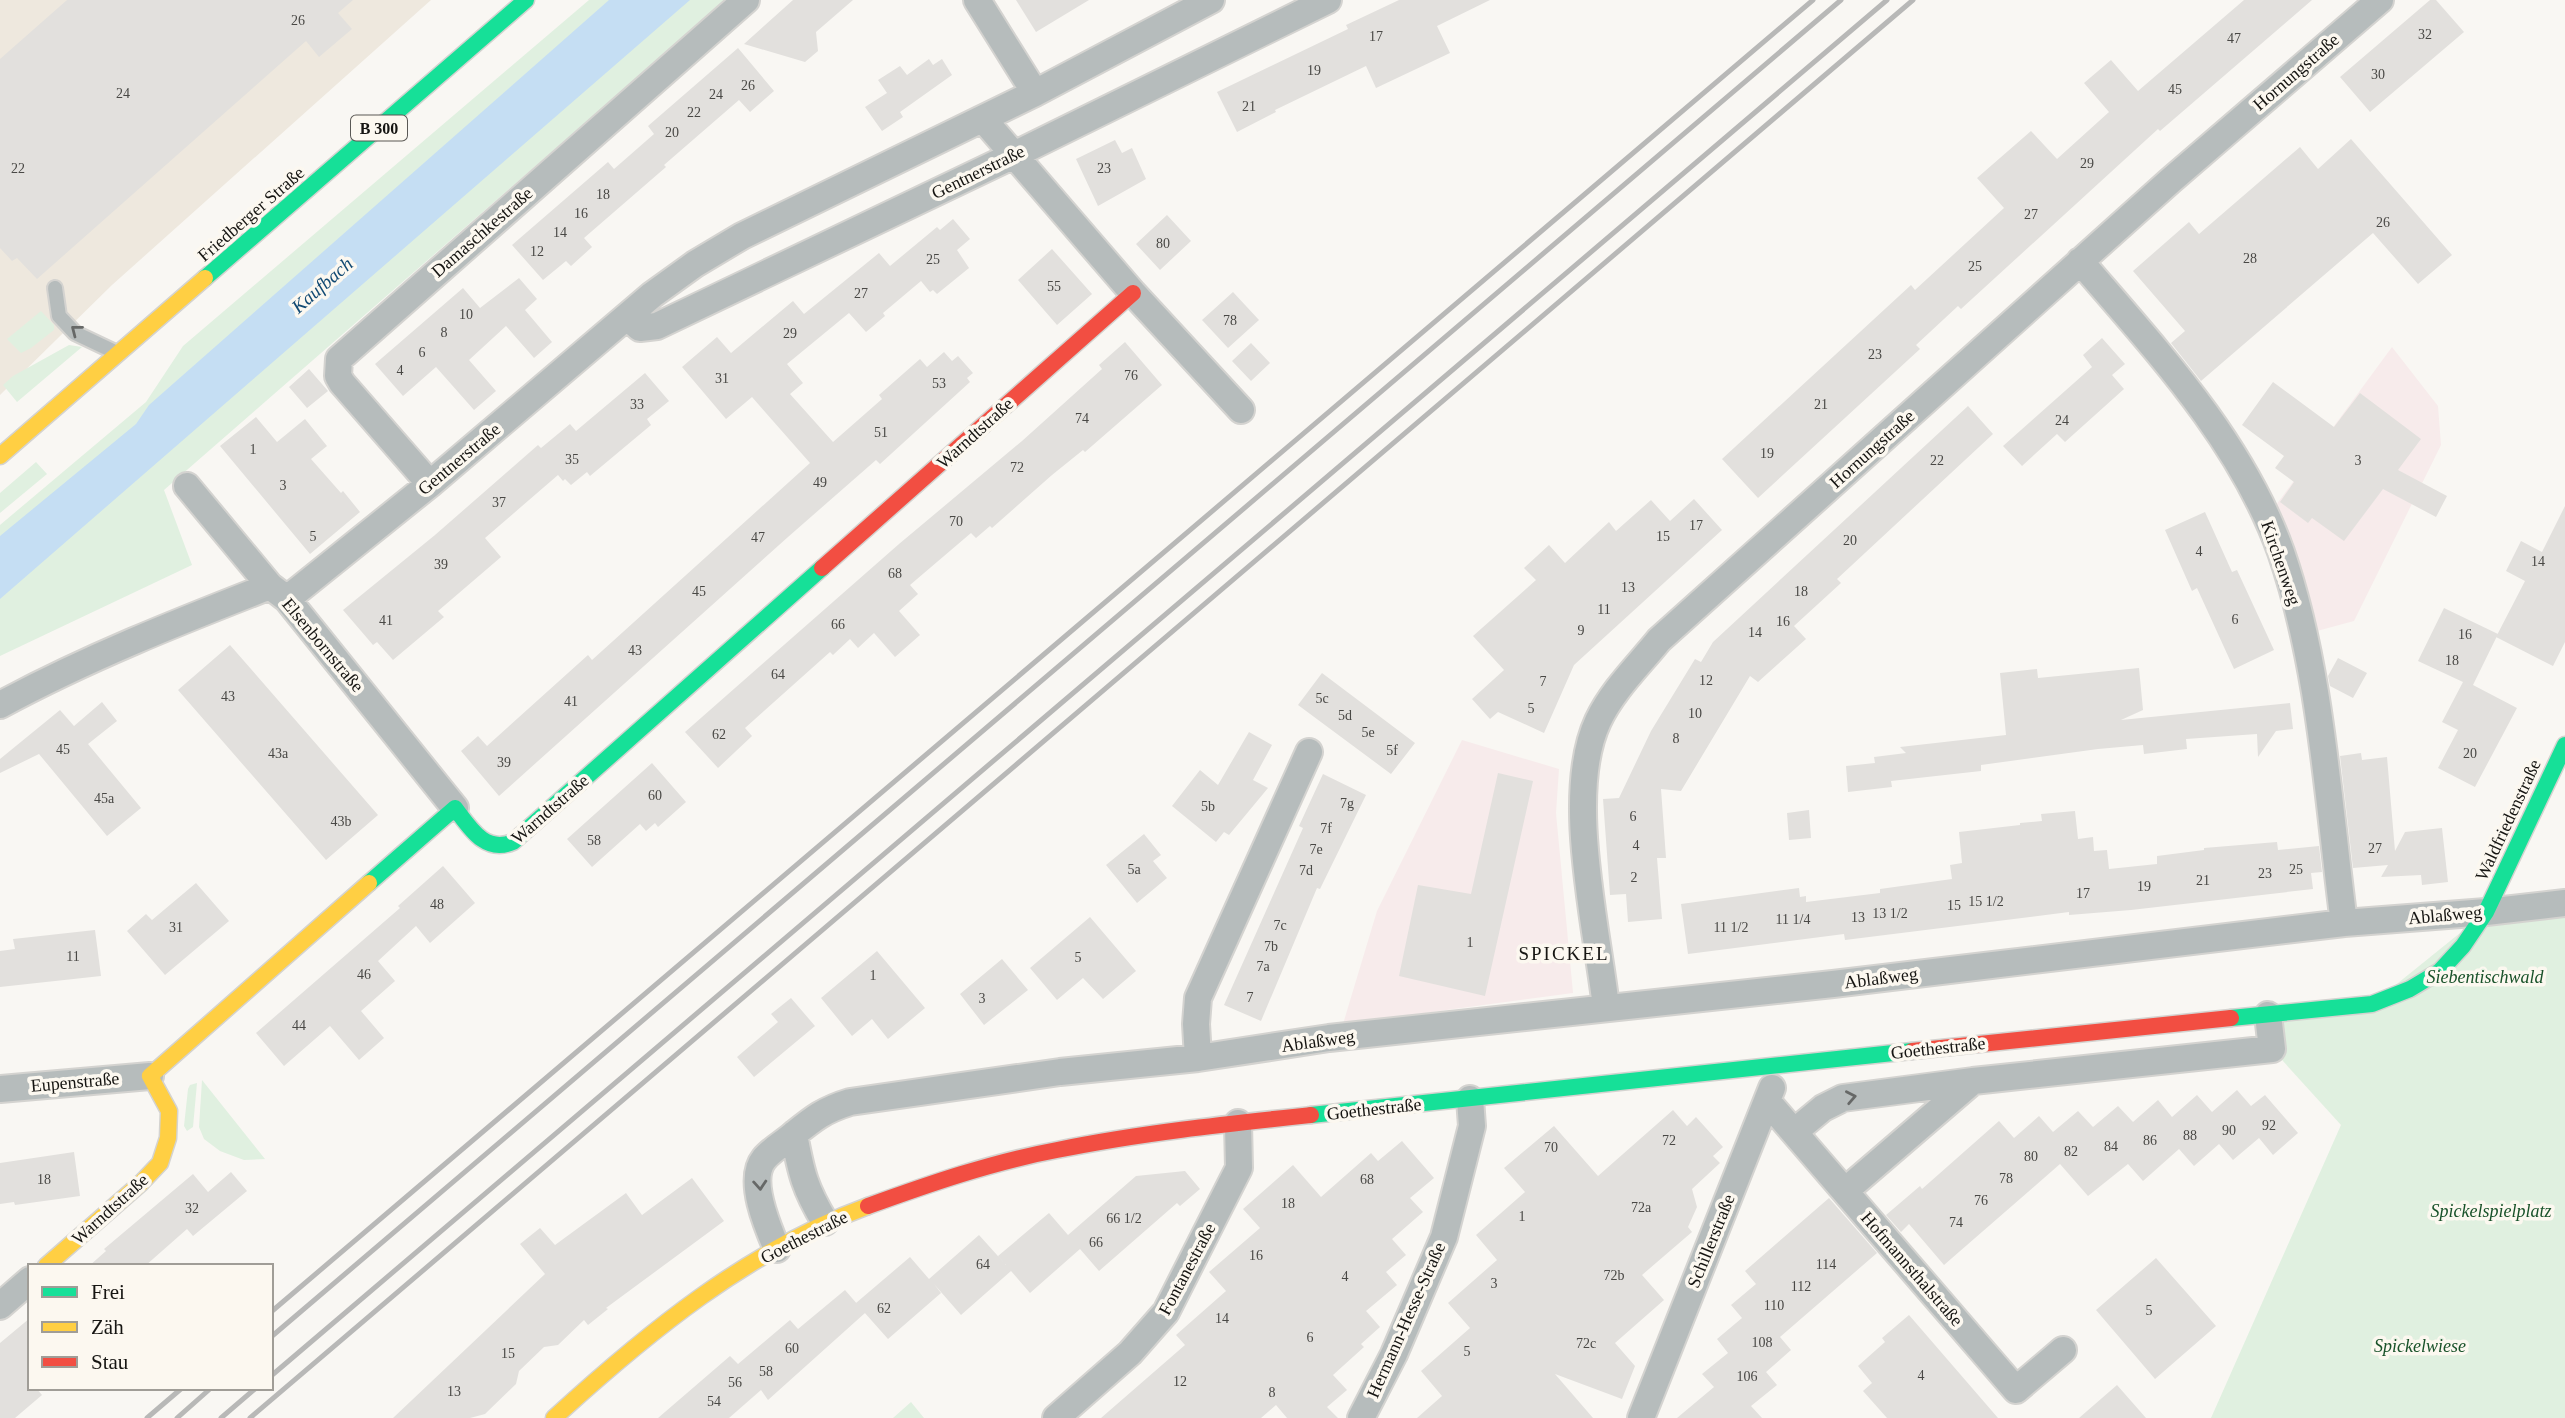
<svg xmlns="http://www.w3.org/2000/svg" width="2565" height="1418" font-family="Georgia,serif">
  <rect width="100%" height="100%" fill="#f9f7f3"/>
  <!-- built -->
  <path fill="#eee8de" d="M0 0H431L112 285 0 395Z"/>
  <!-- education -->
  <path fill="#f7ebeb" d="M2392 347 2438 406 2441 445 2354 621 2317 631 2293 541 2276 505Z
    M1462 740 1559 769 1556 813 1573 993 1343 1024 1377 911Z"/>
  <!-- green -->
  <path fill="#e0f0e0" d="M589 0H726L164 490 192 565 0 656V525L146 402 183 346Z
    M41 311 54 325V330L31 348 21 353 7 339Z
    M69 345 82 347 17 402 3 385 13 376Z
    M36 462 47 474 0 513V493Z
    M2565 903V1418H2211L2341 1125 2272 1049 2268 1015 2372 1004 2486 912Z
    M202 1080 265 1159H266L244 1160 220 1151 204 1139 199 1127Z
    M197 1083 193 1127 187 1131 184 1126 188 1089 190 1085Z
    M911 1402 924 1418H893Z"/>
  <!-- water -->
  <path fill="#c5def3" d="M609 0H690L0 599V536L136 424 149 405Z"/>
  <!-- building -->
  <path fill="#e2e0dd" d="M67 0H353L338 13 352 29 319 57 306 41 37 279 17 258 12 261 0 248V59Z
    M793 0H853L816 32 818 51 805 62 744 44Z
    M1016 0H1089L1036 32Z
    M1399 0H1490L1437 26 1450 53 1376 88 1366 66 1275 110 1276 112 1237 132 1217 92 1348 29 1346 25Z
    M2244 0H2312L2160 131 2158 129 1961 309 1958 306 1916 345 1920 349 1758 498 1722 459 1911 285 1915 290 2004 208 1977 178 2031 131 2057 159 2109 112 2084 83 2111 60 2138 91Z
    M2430 0H2436L2464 32 2370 112 2340 77Z
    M738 48 774 91 750 112 739 100 664 165 666 167 584 238 592 247 571 266 566 261 543 280 512 245 608 162 614 169 654 134 648 126Z
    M929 59 933 65 942 59 952 75 900 112 903 117 882 131 865 107 887 93 878 80 900 66 907 75Z
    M2351 139 2452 255 2418 284 2373 233 2201 381 2171 343 2185 331 2133 271 2189 222 2199 234 2300 147 2318 169Z
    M1115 140 1122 153 1132 148 1146 179 1098 206 1076 159Z
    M1167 215 1191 241 1160 270 1136 244Z
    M953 219 970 239 957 250 969 268 937 294 933 290 930 292 921 281 883 313 885 316 866 332 849 313 787 364 803 383 790 394 833 442 882 399 879 395 920 359 927 367 944 352 952 361 958 356 973 373 967 378 970 382 880 464 876 460 788 537 499 796 461 751 478 736 487 746 588 655 592 660 810 463 752 397 726 419 682 367 717 337 731 353 793 301 804 314 879 253 890 266 937 227 940 230Z
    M1052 249 1092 294 1057 325 1018 280Z
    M519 278 537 299 525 310 552 342 534 358 506 326 469 360 496 391 474 410 436 367 403 396 375 364 463 288 480 308Z
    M1233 292 1259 320 1228 348 1202 320Z
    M2102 338 2125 364 2112 375 2124 389 2065 442 2057 434 2022 466 2003 446 2092 367 2083 355Z
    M1125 342 1162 385 1085 452 1083 450 1052 475 992 528 990 526 976 538 971 533 910 585 918 594 899 611 920 635 895 657 874 633 858 648 850 639 833 655 830 652 745 728 752 736 718 768 685 732 899 544 1022 441 1102 369 1099 365Z
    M1251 343 1270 363 1251 381 1232 361Z
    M309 369 328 391 307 408 289 387Z
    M645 373 669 401 647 419 651 425 590 476 587 472 571 485 565 479 563 481 558 475 485 538 501 557 438 611 444 617 393 660 377 642 373 645 343 610 435 535 538 445 541 448 570 424 576 431Z
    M2273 382 2334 427 2360 393 2421 439 2398 470 2447 496 2436 517 2383 489 2344 541 2312 518 2308 523 2280 502 2294 482 2275 468 2284 456 2242 425Z
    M1968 406 1993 434 1837 579 1841 583 1794 626 1806 639 1758 682 1750 676 1681 791 1661 789 1666 858H1657L1662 919 1628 922 1626 894 1610 895 1603 799 1619 798 1651 731 1695 659 1701 662 1713 642Z
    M256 417 277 442 305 419 327 446 311 459 341 493 343 491 360 512 310 554 220 446Z
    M1694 499 1722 530 1574 665 1544 733 1498 712 1490 719 1472 699 1504 670 1473 636 1536 580 1524 568 1549 545 1565 563 1609 522 1616 531 1651 500 1670 521Z
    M2565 506V642L2553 666 2496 637 2525 581 2506 571 2521 541 2542 552Z
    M2205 512 2232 572 2237 570 2274 650 2234 669 2197 588 2192 591 2165 530Z
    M2444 608 2498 634 2473 685 2517 708 2475 787 2438 768 2458 730 2442 722 2463 682 2418 661Z
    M230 645 378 815 326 860 178 690Z
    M2338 658 2367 673 2353 698 2330 686 2328 676Z
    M2139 668 2143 710 2121 720 2290 703 2293 729 2276 731 2258 757 2257 734 2186 739 2187 749 2144 754 2143 745 2098 749 1981 765V771L1891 781 1892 787 1848 792 1846 766 1875 763 1874 757 1906 753 1900 747 2006 735 2000 673 2037 669 2038 678Z
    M1322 673 1415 743 1391 774 1298 705Z
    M102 702 117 721 88 744 141 808 107 836 39 754 0 773V759L60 710 74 726Z
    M1249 732 1272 745 1253 780 1268 788 1229 835 1224 832 1216 842 1172 806 1200 770 1218 785Z
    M2361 753 2362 760 2387 757 2395 851 2405 832 2442 828 2448 882 2422 885 2421 875 2381 877 2388 865 2353 868 2340 756Z
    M652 763 686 802 658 827 655 823 646 831 640 824 592 867 567 839Z
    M1498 773 1533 781 1485 996 1399 976 1418 885 1471 894Z
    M1323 774 1366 795 1320 889 1317 888 1261 1021 1224 1005 1303 828 1299 826Z
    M1809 810 1811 838 1789 840 1787 813Z
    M2075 811 2078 839 2093 837 2094 851 2107 850 2109 869 2157 864V856L2204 850V848L2277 842 2278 850 2319 846 2322 872 2311 873 2313 889 2131 910 2069 915V912L1845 940 1844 934 1688 954 1681 904 1799 888 1800 897 1806 896V902L1880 893V889L1952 879 1950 865 1962 863 1959 832 2020 825V823L2042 821 2041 814Z
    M1144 834 1161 855 1153 861 1167 878 1137 903 1106 865Z
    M443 866 475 903 430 943 416 926 378 961 395 981 361 1011 384 1038 359 1060 330 1026 284 1066 256 1033 400 908 398 906Z
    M196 883 229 921 165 975 127 931 146 914 152 920Z
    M1090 917 1136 971 1103 999 1083 978 1057 1000 1030 968Z
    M95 930 101 976 0 987V951L15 949 13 939Z
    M877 951 925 1008 888 1039 872 1019 852 1036 821 998Z
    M1002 959 1028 990 984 1025 960 994Z
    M791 998 815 1026 754 1077 737 1057 778 1022 771 1014Z
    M2237 1090 2251 1106 2265 1095 2298 1133 2273 1155 2259 1138 2233 1160 2219 1144 2194 1166 2179 1149 2143 1181 2128 1164 2088 1196 2060 1164 1944 1265 1909 1224 1901 1232 1886 1215 1920 1186 1922 1189 1999 1121 2014 1138 2039 1116 2053 1132 2078 1111 2093 1127 2118 1106 2133 1122 2158 1100 2172 1117 2197 1095 2212 1112Z
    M1673 1110 1687 1126 1696 1117 1723 1147 1713 1156 1720 1163 1692 1189 1697 1207 1688 1227 1692 1232 1642 1275 1664 1300 1615 1343 1635 1366 1622 1399 1555 1374 1593 1418H1417L1442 1396 1421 1371 1470 1328 1448 1303 1497 1260 1476 1235 1525 1192 1504 1168 1554 1126 1598 1176Z
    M1402 1141 1434 1178 1410 1198 1423 1212 1392 1239 1406 1255 1386 1272 1397 1285 1366 1311 1380 1327 1361 1344 1364 1347 1333 1375 1347 1390 1327 1407 1338 1418H1287L1276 1405 1261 1418H1101L1185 1345 1176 1335 1226 1291 1209 1272 1260 1228 1243 1209 1293 1165 1321 1197 1371 1153 1378 1161Z
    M74 1152 80 1196 15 1205 14 1202 0 1204V1163Z
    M1185 1171 1200 1189 1180 1206 1177 1203 1099 1271 1080 1249 1030 1293 1011 1271 961 1315 934 1284 941 1293 888 1339 856 1303 910 1257 929 1279 979 1235 1006 1265 998 1256 1049 1213 1068 1235 1136 1176Z
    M231 1172 247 1191 193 1236 187 1229 145 1266H89L106 1251 104 1249 193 1174 208 1192Z
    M692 1178 724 1221 606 1308 608 1309 588 1325 584 1320 558 1345 544 1347 519 1371 516 1384 485 1414 470 1418H393L545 1274 520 1244 540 1228 555 1245 626 1193 642 1215Z
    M1829 1198 1877 1253 1780 1337 1791 1350 1766 1372 1777 1385 1751 1406 1762 1418H1677L1714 1387 1702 1374 1728 1353 1717 1339 1742 1318 1731 1305 1756 1284 1745 1271Z
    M2156 1258 2216 1326 2155 1379 2096 1310Z
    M845 1290 865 1313 768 1400 761 1390 729 1418H658L730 1356 738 1364 790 1320 798 1329Z
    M1909 1315 1998 1418H1887L1863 1391 1872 1383 1858 1366 1885 1342 1882 1338Z
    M30 1318V1388H36L42 1395 15 1418H0V1343Z
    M2117 1385 2146 1418H2079Z"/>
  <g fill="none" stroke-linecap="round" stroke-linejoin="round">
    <!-- lane casing -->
    <g stroke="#d4d3d0" stroke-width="18">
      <path id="lane" d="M55 288 59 316 75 333 115 352"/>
    </g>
    <!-- street casing -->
    <g stroke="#d4d3d0" stroke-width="30">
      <path id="street" d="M977 0 1035 93
        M983 119 1133 293 1241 410
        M2080 261C2156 350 2241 440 2281 552 2321 667 2328 802 2344 923
        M627 317 640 328 657 326 1012 156 1328 0
        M430 484 342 383 338 376 339 359 746 0
        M187 486 270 586 287 599 455 808
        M287 599 430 484 652 295 695 264 742 236 1035 93 1211 0
        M0 705C87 658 178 622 270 586
        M1606 1007C1597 928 1564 793 1598 721 1612 691 1638 666 1659 640L2170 181 2380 0
        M1198 1058 1196 1024 1198 998 1309 752
        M0 1089 150 1076
        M1767 1101 2016 1390 2063 1350
        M1794 1132 1823 1108 1843 1098 1973 1081
        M794 1134C801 1173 805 1189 825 1222
        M1845 1191 1973 1081 2272 1049 2268 1015
        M777 1249C768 1228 747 1180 764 1159 771 1150 784 1143 793 1135 814 1118 824 1110 850 1102L1060 1072 1198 1058 1329 1038 1833 984 2344 923 2486 912 2565 903
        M0 1306 30 1280
        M1056 1418 1130 1353 1166 1312 1239 1168 1238 1123
        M1361 1418 1394 1354 1444 1237 1472 1126 1470 1099
        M1641 1418 1772 1088"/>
    </g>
    <!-- fast casing -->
    <g stroke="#d4d3d0" stroke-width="19">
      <path id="fast" d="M205 278 526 0
        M369 883 455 808C470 828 485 854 513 842L822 568
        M2231 1018 2372 1004 2410 989 2440 971 2463 946 2486 912 2565 745
        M1311 1115 1912 1051"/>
    </g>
    <!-- slow casing -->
    <g stroke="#d4d3d0" stroke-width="19">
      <path id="slow" d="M0 456 205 278
        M46 1266 141 1183 160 1163 168 1138 169 1111 150 1076 369 883
        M554 1418C647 1333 748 1250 868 1206"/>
    </g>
    <!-- jam casing -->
    <g stroke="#d4d3d0" stroke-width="19">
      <path id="jam" d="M822 568 1133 293
        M1912 1051 2231 1018
        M868 1206C929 1184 992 1162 1057 1150 1140 1133 1226 1124 1311 1115"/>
    </g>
    <!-- lane -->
    <use href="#lane" stroke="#b6bcbc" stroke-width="14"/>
    <!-- street -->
    <use href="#street" stroke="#b6bcbc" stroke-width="26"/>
    <!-- fast -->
    <use href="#fast" stroke="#16e098" stroke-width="16"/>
    <!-- slow -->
    <use href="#slow" stroke="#ffcf43" stroke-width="16"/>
    <!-- jam -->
    <use href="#jam" stroke="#f24e42" stroke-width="16"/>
    <!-- rail -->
    <path stroke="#b8b8b7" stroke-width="5" d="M271 1312 1813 0
      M271 1337 1841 0
      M271 1376 1887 0
      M147 1418 182 1388
      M177 1418 211 1388
      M221 1418 256 1388
      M250 1418 1913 0"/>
  </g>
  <!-- one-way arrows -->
  <defs><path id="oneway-chevron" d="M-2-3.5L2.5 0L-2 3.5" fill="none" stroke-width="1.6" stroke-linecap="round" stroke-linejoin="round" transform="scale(1.75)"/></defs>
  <g stroke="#666867">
    <use href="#oneway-chevron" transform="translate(76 330) rotate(-142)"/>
    <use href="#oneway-chevron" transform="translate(1851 1097) rotate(-11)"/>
    <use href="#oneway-chevron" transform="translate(760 1185) rotate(86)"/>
  </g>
  <g text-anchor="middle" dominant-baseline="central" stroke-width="7" stroke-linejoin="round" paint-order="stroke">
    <!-- number labels -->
    <g font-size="14" fill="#494845">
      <text x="298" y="20">26</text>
      <text x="2425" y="34">32</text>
      <text x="1376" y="36">17</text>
      <text x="2234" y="38">47</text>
      <text x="1314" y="70">19</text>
      <text x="2378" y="74">30</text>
      <text x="748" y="85">26</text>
      <text x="2175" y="89">45</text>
      <text x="123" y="93">24</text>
      <text x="716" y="94">24</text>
      <text x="1249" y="106">21</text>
      <text x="694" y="112">22</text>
      <text x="672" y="132">20</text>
      <text x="2087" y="163">29</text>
      <text x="18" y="168">22</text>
      <text x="1104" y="168">23</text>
      <text x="603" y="194">18</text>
      <text x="581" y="213">16</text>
      <text x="2031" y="214">27</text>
      <text x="2383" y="222">26</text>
      <text x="560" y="232">14</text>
      <text x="1163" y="243">80</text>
      <text x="537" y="251">12</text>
      <text x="2250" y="258">28</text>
      <text x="933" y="259">25</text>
      <text x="1975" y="266">25</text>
      <text x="1054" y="286">55</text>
      <text x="861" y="293">27</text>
      <text x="466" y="314">10</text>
      <text x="1230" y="320">78</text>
      <text x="444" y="332">8</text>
      <text x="790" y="333">29</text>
      <text x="422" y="352">6</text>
      <text x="1875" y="354">23</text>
      <text x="400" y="370">4</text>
      <text x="1131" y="375">76</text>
      <text x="722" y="378">31</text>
      <text x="939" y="383">53</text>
      <text x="637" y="404">33</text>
      <text x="1821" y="404">21</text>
      <text x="1082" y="418">74</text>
      <text x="2062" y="420">24</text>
      <text x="881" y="432">51</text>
      <text x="253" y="449">1</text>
      <text x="1767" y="453">19</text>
      <text x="572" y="459">35</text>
      <text x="1937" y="460">22</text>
      <text x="2358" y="460">3</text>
      <text x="1017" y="467">72</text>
      <text x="820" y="482">49</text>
      <text x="283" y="485">3</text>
      <text x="499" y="502">37</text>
      <text x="956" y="521">70</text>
      <text x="1696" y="525">17</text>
      <text x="313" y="536">5</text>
      <text x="1663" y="536">15</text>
      <text x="758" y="537">47</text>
      <text x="1850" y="540">20</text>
      <text x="2199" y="551">4</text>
      <text x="2538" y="561">14</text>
      <text x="441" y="564">39</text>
      <text x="895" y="573">68</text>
      <text x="1628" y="587">13</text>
      <text x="699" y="591">45</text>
      <text x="1801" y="591">18</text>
      <text x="1604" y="609">11</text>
      <text x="2235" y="619">6</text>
      <text x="386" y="620">41</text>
      <text x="1783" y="621">16</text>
      <text x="838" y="624">66</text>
      <text x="1581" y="630">9</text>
      <text x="1755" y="632">14</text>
      <text x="2465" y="634">16</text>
      <text x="635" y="650">43</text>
      <text x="2452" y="660">18</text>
      <text x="778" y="674">64</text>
      <text x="1706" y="680">12</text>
      <text x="1543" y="681">7</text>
      <text x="228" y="696">43</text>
      <text x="1322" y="698">5c</text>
      <text x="571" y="701">41</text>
      <text x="1531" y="708">5</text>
      <text x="1695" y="713">10</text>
      <text x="1345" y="715">5d</text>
      <text x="1368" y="732">5e</text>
      <text x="719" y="734">62</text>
      <text x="1676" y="738">8</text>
      <text x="63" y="749">45</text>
      <text x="1392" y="750">5f</text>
      <text x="278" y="753">43a</text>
      <text x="2470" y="753">20</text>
      <text x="504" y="762">39</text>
      <text x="655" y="795">60</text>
      <text x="104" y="798">45a</text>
      <text x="1347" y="803">7g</text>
      <text x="1208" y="806">5b</text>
      <text x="1633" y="816">6</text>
      <text x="341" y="821">43b</text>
      <text x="1326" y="828">7f</text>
      <text x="594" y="840">58</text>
      <text x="1636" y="845">4</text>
      <text x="2375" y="848">27</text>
      <text x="1316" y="849">7e</text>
      <text x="1134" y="869">5a</text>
      <text x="2296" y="869">25</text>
      <text x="1306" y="870">7d</text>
      <text x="2265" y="873">23</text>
      <text x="1634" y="877">2</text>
      <text x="2203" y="880">21</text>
      <text x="2144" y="886">19</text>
      <text x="2083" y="893">17</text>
      <text x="1986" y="901">15 1/2</text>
      <text x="437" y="904">48</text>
      <text x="1954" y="905">15</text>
      <text x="1890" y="913">13 1/2</text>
      <text x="1858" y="917">13</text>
      <text x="1793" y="919">11 1/4</text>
      <text x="1280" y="925">7c</text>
      <text x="176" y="927">31</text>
      <text x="1731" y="927">11 1/2</text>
      <text x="1470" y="942">1</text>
      <text x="1271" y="946">7b</text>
      <text x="73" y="956">11</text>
      <text x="1078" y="957">5</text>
      <text x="1263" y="966">7a</text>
      <text x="364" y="974">46</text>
      <text x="873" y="975">1</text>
      <text x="1250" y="997">7</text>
      <text x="982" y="998">3</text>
      <text x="299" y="1025">44</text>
      <text x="2269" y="1125">92</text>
      <text x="2229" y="1130">90</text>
      <text x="2190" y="1135">88</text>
      <text x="1669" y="1140">72</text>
      <text x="2150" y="1140">86</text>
      <text x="2111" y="1146">84</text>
      <text x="1551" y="1147">70</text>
      <text x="2071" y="1151">82</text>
      <text x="2031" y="1156">80</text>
      <text x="2006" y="1178">78</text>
      <text x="44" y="1179">18</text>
      <text x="1367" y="1179">68</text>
      <text x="1981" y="1200">76</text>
      <text x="1288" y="1203">18</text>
      <text x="1641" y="1207">72a</text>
      <text x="192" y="1208">32</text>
      <text x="1522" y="1216">1</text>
      <text x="1124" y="1218">66 1/2</text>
      <text x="1956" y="1222">74</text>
      <text x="1096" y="1242">66</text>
      <text x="1256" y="1255">16</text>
      <text x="983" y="1264">64</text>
      <text x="1826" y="1264">114</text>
      <text x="1614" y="1275">72b</text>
      <text x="1345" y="1276">4</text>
      <text x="1494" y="1283">3</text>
      <text x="1801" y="1286">112</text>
      <text x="1774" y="1305">110</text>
      <text x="884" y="1308">62</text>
      <text x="2149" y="1310">5</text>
      <text x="1222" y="1318">14</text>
      <text x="1310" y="1337">6</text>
      <text x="1762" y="1342">108</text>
      <text x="1586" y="1343">72c</text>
      <text x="792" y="1348">60</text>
      <text x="1467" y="1351">5</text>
      <text x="508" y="1353">15</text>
      <text x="766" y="1371">58</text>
      <text x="1921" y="1375">4</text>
      <text x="1747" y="1376">106</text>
      <text x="1180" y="1381">12</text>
      <text x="735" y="1382">56</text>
      <text x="454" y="1391">13</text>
      <text x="1272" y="1392">8</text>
      <text x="714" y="1401">54</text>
    </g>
    <!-- shield labels -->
    <rect fill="#fcf8f0" stroke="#5b5955" stroke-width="2" x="351" y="115.5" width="56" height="25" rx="5"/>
    <g font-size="16" font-weight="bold" fill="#161512">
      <text x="379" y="128">B 300</text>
    </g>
    <!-- street labels -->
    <g font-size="18" fill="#161512" stroke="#fcf8f0">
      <text transform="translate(2296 72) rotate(-41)">Hornungstraße</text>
      <text transform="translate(978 172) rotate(-26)">Gentnerstraße</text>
      <text transform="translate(251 214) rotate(-41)">Friedberger Straße</text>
      <text transform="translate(482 232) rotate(-41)">Damaschkestraße</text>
      <text transform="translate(975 433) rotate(-42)">Warndtstraße</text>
      <text transform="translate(1872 449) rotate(-42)">Hornungstraße</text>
      <text transform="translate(459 459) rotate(-40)">Gentnerstraße</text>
      <text transform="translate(2281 563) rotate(71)">Kirchenweg</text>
      <text transform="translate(323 645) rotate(50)">Elsenbornstraße</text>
      <text transform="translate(550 809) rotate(-41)">Warndtstraße</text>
      <text transform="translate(2508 820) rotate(-65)">Waldfriedenstraße</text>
      <text transform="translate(2445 915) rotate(-5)">Ablaßweg</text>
      <text transform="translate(1881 978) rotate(-7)">Ablaßweg</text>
      <text transform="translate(1318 1041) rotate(-8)">Ablaßweg</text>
      <text transform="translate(1938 1048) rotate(-6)">Goethestraße</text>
      <text transform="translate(75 1082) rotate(-5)">Eupenstraße</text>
      <text transform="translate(1374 1109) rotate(-6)">Goethestraße</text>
      <text transform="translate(110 1209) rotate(-42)">Warndtstraße</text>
      <text transform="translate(804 1237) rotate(-27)">Goethestraße</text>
      <text transform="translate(1711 1241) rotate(-68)">Schillerstraße</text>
      <text transform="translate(1187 1269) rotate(-62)">Fontanestraße</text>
      <text transform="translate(1912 1269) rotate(49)">Hofmannsthalstraße</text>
      <text transform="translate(1406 1320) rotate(-66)">Hermann-Hesse-Straße</text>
    </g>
    <!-- park labels -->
    <g font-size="18" font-style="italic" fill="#19522a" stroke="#fcf8f0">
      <text x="2485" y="977">Siebentischwald</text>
      <text x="2491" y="1211">Spickelspielplatz</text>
      <text x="2420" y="1346">Spickelwiese</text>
    </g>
    <!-- water labels -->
    <g font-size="19" font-style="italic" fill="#124a73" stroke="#fcf8f0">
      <text transform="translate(322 285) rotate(-41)">Kaufbach</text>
    </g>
    <!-- neighbourhood labels -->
    <g font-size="19" letter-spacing="2" fill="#161512" stroke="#fcf8f0">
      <text x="1564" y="953">SPICKEL</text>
    </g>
  </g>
  <!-- legend -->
  <rect x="28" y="1264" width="245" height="126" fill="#fcf8f0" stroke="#a09d97" stroke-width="2"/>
  <rect x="42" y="1287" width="35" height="10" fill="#16e098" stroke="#a09d97" stroke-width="2"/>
  <text x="91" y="1299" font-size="21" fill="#161512">Frei</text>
  <rect x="42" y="1322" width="35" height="10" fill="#ffcf43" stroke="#a09d97" stroke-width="2"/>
  <text x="91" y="1334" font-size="21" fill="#161512">Zäh</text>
  <rect x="42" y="1357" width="35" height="10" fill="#f24e42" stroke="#a09d97" stroke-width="2"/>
  <text x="91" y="1369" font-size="21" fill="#161512">Stau</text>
</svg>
